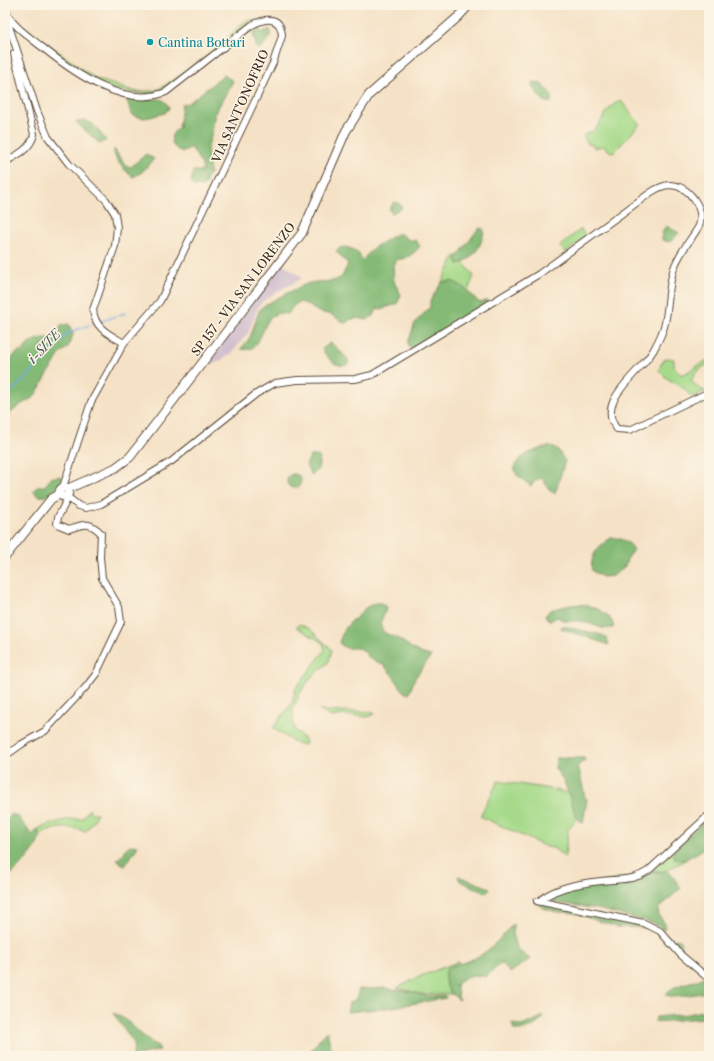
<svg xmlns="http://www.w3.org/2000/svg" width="714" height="1061" font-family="'Libre Caslon Text',serif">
  <rect width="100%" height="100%" fill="#fcf5e5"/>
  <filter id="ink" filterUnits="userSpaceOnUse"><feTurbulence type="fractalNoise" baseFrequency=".025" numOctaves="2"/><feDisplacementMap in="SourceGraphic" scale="8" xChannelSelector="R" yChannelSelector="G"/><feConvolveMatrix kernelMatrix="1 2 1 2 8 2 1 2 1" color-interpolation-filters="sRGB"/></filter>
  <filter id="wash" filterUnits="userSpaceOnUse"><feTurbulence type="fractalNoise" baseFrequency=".012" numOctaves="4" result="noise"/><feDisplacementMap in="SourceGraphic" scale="16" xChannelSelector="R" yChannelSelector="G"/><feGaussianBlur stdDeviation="0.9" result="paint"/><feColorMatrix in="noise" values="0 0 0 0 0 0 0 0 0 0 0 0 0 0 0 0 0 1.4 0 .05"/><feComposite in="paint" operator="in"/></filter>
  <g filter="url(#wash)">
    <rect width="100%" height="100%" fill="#f5e2c6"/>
    <!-- industrial -->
    <path fill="#d0bdcd" d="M281 262 301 277V279L275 293 262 302 258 307 248 333 231 354 216 363 202 366Z"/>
    <!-- green -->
    <path fill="#a6da8a" stroke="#708254" d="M5 5H8L15 20 96 79 137 92 157 90 187 71 218 47 241 24 247 21 253 20C237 32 170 91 156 93 136 96 106 89 88 79 76 72 65 62 54 54 38 42 10 24 5 5Z
      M621 101 640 124 615 151 611 152 603 146 594 148 593 145 588 144 583 135C587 133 590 133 594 130 604 121 606 105 621 101Z
      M581 229 586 237 565 253 560 246Z
      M455 256H457L456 259 458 264 463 262 474 276 468 291 456 283 442 282Z
      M666 358 674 359V366L680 374H684L709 359V363L696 372 691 381 700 389 705 391 693 397C688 395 687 391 683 388 675 383 664 378 659 370L661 364Z
      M299 624 310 629 332 650 328 663 311 677 300 693 293 709V723L295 730 306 741 305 745 297 744 273 728 292 703 296 688 325 650 323 643 296 627Z
      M319 710 336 712 340 711 371 712 375 714 368 717 345 715 331 717Z
      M498 781 545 788 569 793 577 818 568 830 565 857 553 848 546 847 480 816Z
      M89 809 91 813H97L93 822 85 832C72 825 53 827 41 835L38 833V829C47 824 72 817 82 819Z
      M678 846 675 859H687L666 871 650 872Z
      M457 962 461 964 448 967C442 976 446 987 452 994L427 995 397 988 421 976Z"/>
    <!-- forest -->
    <path fill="#84ba76" stroke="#60724a" d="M258 25 261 33 270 29C272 38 266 44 259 49H257L253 32 255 26Z
      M224 75 233 81 215 113 212 133 207 149 210 174 207 175 206 183 202 187 194 186 191 183 193 171H203L202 165 191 147 184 152C171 150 166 135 179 128L182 104H186L191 101Z
      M533 82C541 81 549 90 552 97L551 102 549 103C541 100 536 92 532 85Z
      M125 95C132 96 138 98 144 99 154 100 164 95 169 108L165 113C150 116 147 121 132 115Z
      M85 120 94 125 106 140 100 144 76 122Z
      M114 149 126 166 131 167 146 154 154 159 142 172 133 177C125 171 113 159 114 149Z
      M394 202 400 204 402 208 392 213 389 210Z
      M666 226 679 233 670 242 662 240V233Z
      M481 228 484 230C482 245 474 260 458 264L456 259 478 229Z
      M396 234H401L409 240H415L420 246C415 253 406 260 398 259L393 265 394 282 401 295 397 304 381 309 378 308 374 315 367 320C359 318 352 317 346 323 339 322 338 318 332 315 328 313 322 314 317 311 302 302 299 296 288 314 284 314 280 312 276 314 259 321 264 354 241 349 244 345 248 341 250 337 254 328 256 316 261 308 263 305 304 284 310 283 322 280 331 284 342 277L348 264 336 251C343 244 351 248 359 253L362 261 373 248Z
      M452 281 462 286 480 303 488 300V303L410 349 408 343 415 323 430 307V301L442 282Z
      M69 324 73 335 68 347 60 354 34 397 20 405 5 418C5 398 0 361 20 351L22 353C28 340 41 336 53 339L62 325Z
      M331 343 346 357 349 362 347 365C335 368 328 358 322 349Z
      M550 446 558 450 565 461 555 493 550 491 542 478 536 480 531 486 517 475 514 467C519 455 538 449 550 446Z
      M310 456H318L320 458 318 469 312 476 306 466Z
      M287 481a7 7 0 1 1 14 0a7 7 0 1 1-14 0Z
      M59 476 62 477 63 479C57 489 44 504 34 492V490L38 486H45L51 478Z
      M611 538C620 537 630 542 634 550L627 559 625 566 613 576 603 577 592 571C589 556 599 545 611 538Z
      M375 603H381L386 607C386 614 380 619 381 625 382 635 391 635 397 638 411 646 414 653 431 656L415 678 409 694 404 692C398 683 391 672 383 665 379 662 373 661 369 658 366 655 365 651 361 649 352 646 345 652 339 642L344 630 352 620 355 619 365 608Z
      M570 605C575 605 581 604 586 605 595 607 615 616 613 628H602L581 621H565L557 617 550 621 545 616 550 610Z
      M563 626 602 635 607 638 609 645 560 628Z
      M556 758H584L585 761 579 764 577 768 580 773 585 798 587 799 583 823 577 819 564 781 555 768Z
      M12 814 18 817 32 835 38 829V833L41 835 36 847 25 861 12 874 7 866 10 854 5 847V821Z
      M709 816V847C697 850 686 864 675 859L673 853 678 846Z
      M131 845 138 846 125 866 117 860 124 853 127 847Z
      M668 870 681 888 658 909 659 916 666 925 664 930 654 923 597 909 546 901 545 897 556 892 650 872H658Z
      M458 876 490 888 486 893 460 881Z
      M536 903 638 923 651 928 617 927 574 913 557 912 543 908Z
      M513 924C513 943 514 948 530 959L510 973 502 963 485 977C477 973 461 978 456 985L459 1000C448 992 440 979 448 967 484 958 489 951 513 924Z
      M676 939 680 940C681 944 682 947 683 950 686 957 702 967 709 968V977L691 962 671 941Z
      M704 977 709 980V986L702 993 676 997 665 995C673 983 692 984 704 977Z
      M385 988 412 992 428 997 445 996 446 998 387 1008 347 1012 349 1003 356 999 359 989Z
      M709 1009V1018C691 1018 673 1021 655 1022L656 1017 689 1014Z
      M113 1013C130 1018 141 1039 158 1046L160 1050 133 1056 134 1043Z
      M544 1016C539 1026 524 1031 514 1030L512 1023 522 1026Z
      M327 1031 333 1056H306Z"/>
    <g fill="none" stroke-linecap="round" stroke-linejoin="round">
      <!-- stream -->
      <path stroke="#76ace4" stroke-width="1.5" d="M99 322 125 313
        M5 397 26 378 68 333 95 323"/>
    </g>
  </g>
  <g filter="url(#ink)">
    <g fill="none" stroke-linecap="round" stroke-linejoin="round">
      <!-- minor casing -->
      <g stroke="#574637" stroke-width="8">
        <path id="minor" d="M5 11C14 27 28 36 42 47 74 73 124 109 166 92L252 25C265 18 281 15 282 36L273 63 160 301 124 343 91 402 63 487
          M6 17 37 111 48 137 69 164 106 200 115 214 117 228 115 246 93 310C95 329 109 334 124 343
          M5 162C17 155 31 149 34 134L14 54
          M66 496 79 506 86 508 101 504 172 461 256 394 275 383 297 380 355 379 372 375 539 274 650 193C656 189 663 185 670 185 690 186 705 209 699 226 691 240 679 253 674 268 668 285 669 305 665 323 663 333 658 342 653 351 640 373 594 402 617 429L630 430 709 392
          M5 756 22 744 45 731 85 688 96 674 121 622 119 607 102 578 100 557 101 533C89 521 84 524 69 529L57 524 58 517 68 498
          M537 901 644 923 660 931 681 955 709 979
          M539 901C558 885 588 882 613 880 627 879 636 879 648 871L709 815"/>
      </g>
      <!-- major casing -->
      <g stroke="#574637" stroke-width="10">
        <path id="major" d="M59.5 492a4.5 4.5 0 1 1 9 0a4.5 4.5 0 1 1-9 0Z
          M67 489 115 468 130 457 302 233 346 131 369 95 458 17 469 5
          M5 557 51 499 60 494"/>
      </g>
      <!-- minor -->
      <use href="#minor" stroke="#fff" stroke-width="6"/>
      <!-- major -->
      <use href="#major" stroke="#fff" stroke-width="8"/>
    </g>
  </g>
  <!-- markers -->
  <circle fill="#0f9aa8" stroke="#fcf5e5" stroke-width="1.5" cx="150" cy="42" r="4"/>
  <g text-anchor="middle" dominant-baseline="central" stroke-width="3" stroke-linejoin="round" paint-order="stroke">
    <!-- culture labels -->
    <g font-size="12" fill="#0d838f" stroke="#fcf5e5" text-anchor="start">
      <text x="158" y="42">Cantina Bottari</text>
    </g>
    <!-- street labels -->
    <g font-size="12" fill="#3b2a1e" stroke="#fcf5e5">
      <text transform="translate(240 106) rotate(-66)">VIA SANT'ONOFRIO</text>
      <text transform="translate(243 289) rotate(-53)">SP 157 - VIA SAN LORENZO</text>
    </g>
    <!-- water labels -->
    <g font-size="13" font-style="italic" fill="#505863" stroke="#fcf5e5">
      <text transform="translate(44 346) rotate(-47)">i-SITE</text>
    </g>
  </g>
  <!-- margin -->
  <rect width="714" height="1061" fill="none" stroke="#fcf5e5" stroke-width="20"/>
</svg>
